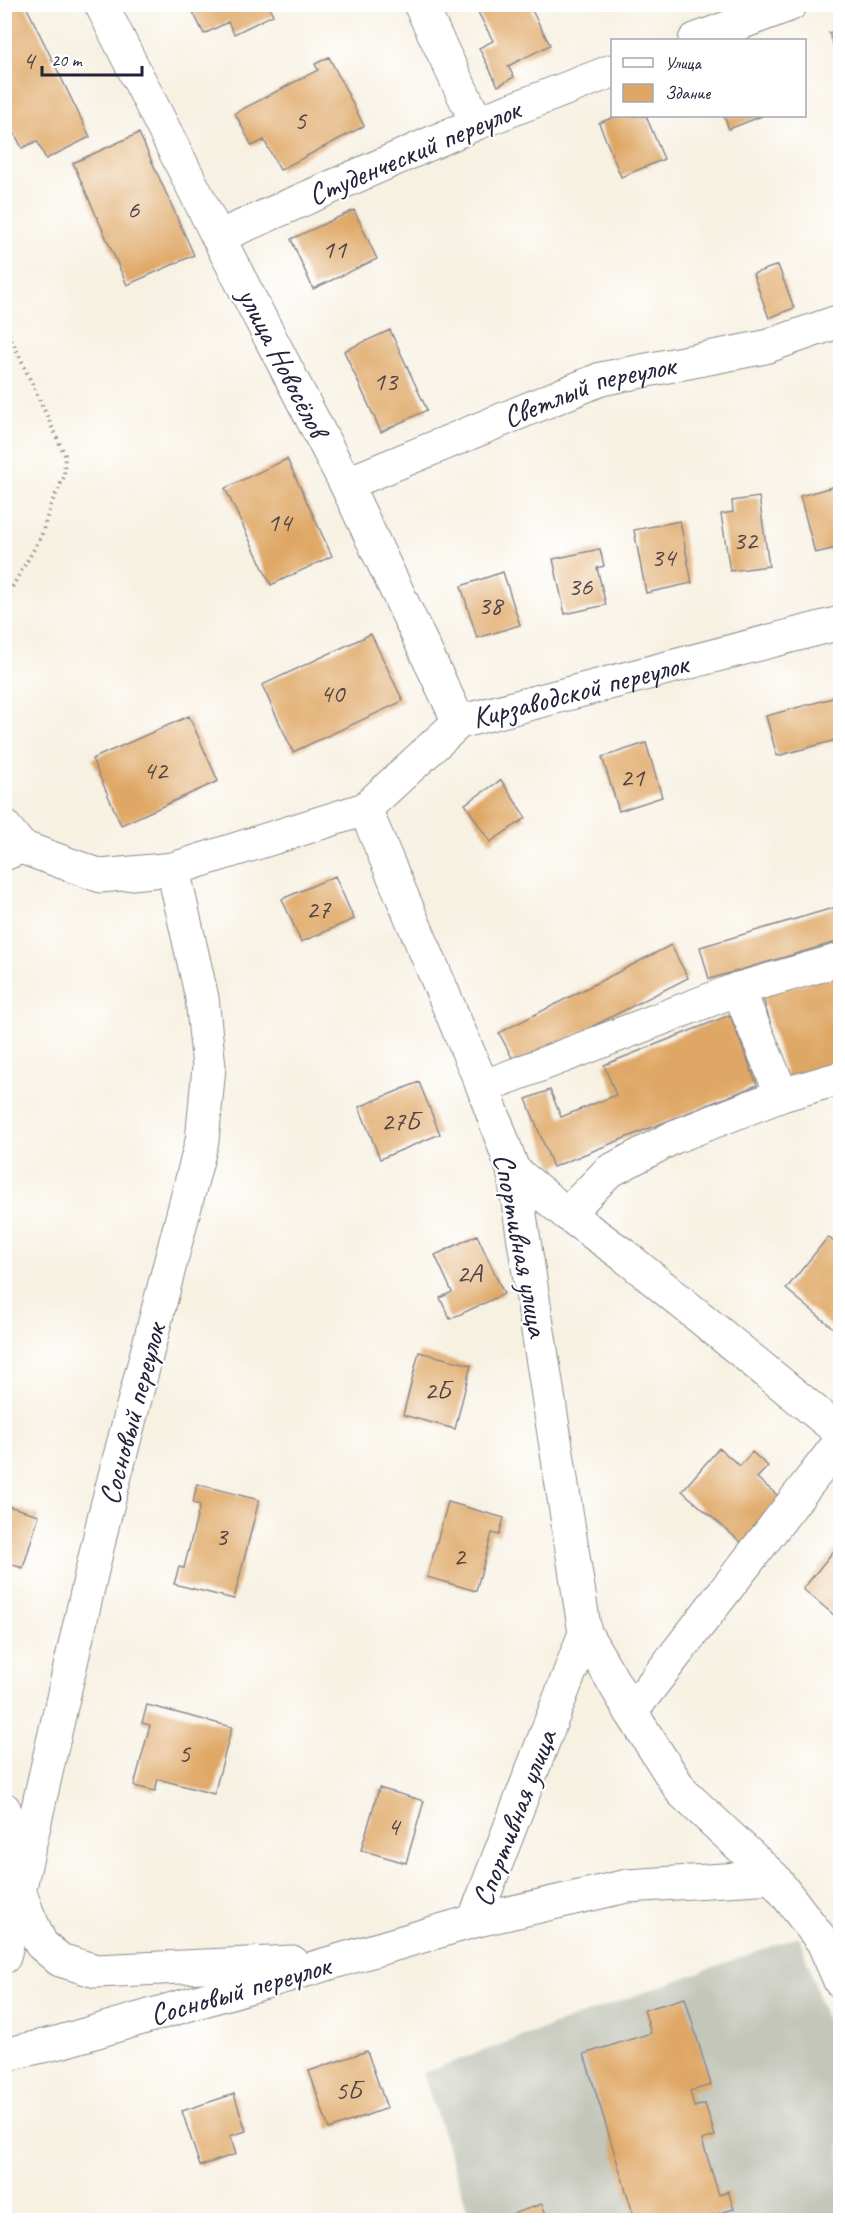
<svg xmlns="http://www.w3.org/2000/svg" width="845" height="2225" font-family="Caveat,sans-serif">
  <rect width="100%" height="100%" fill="#fff"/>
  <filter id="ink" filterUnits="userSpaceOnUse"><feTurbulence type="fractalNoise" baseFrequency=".0167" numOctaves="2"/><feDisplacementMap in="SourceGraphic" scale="12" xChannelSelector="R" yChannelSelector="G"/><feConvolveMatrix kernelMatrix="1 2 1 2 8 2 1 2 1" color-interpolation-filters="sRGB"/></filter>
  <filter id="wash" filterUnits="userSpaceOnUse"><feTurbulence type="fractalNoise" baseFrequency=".008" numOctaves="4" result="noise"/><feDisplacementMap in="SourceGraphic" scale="24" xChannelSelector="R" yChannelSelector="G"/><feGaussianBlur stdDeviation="1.35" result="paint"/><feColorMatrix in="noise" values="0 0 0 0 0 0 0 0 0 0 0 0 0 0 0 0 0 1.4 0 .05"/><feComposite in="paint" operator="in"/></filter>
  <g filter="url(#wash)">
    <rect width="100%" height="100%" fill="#f7f1e2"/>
    <!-- industrial -->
    <path fill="#c3c6b9" d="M799 1936 840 2063V2220H471L423 2073Z"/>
    <g id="blocks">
      <!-- building -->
      <path fill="#dfa765" d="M13 4H25L90 137 46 159 37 141 22 148 4 112V9Z
        M189 4H268L273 15 234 34 228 22 204 34Z
        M488 5H529L550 45 508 66 514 77 498 86 479 48 493 41 477 10Z
        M840 29V61L829 33Z
        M329 57 364 126 280 170 264 140 252 146 235 113 318 70 315 64Z
        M617 116H646L664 159 621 177 599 123Z
        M724 116H762L729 129Z
        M139 133 194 255 127 285 73 163Z
        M354 210 377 259 313 289 291 239Z
        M778 265 794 308 769 318 753 274Z
        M390 330 427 410 381 432 344 351Z
        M287 459 332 556 271 585 225 488Z
        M836 486 840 504V547L815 553 800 496Z
        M759 497 769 566 730 571 721 514 733 512 732 501Z
        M680 521 692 583 646 593 634 530Z
        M600 549 604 566 597 568 606 605 565 614 553 559Z
        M503 572 520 625 477 638 461 586Z
        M371 634 403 701 293 752 262 685Z
        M840 696V739L777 756 766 716Z
        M189 716 218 781 121 825 92 759Z
        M646 743 662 797 619 811 602 757Z
        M501 780 526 818 490 842 465 804Z
        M335 876 354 919 301 942 282 899Z
        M840 906V941L709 979 700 947Z
        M671 945 688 978 516 1065 499 1033Z
        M840 973V1063L787 1079 762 995Z
        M730 1015 757 1085 553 1167 526 1099 550 1090 561 1117 616 1095 604 1065Z
        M419 1082 440 1134 380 1159 359 1107Z
        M477 1235 504 1294 450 1319 440 1298 452 1292 435 1255Z
        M828 1237 840 1247 839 1333 786 1289Z
        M419 1352 471 1365 455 1429 403 1415Z
        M719 1448 740 1466 752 1452 768 1466 757 1478 783 1500 744 1545 682 1491Z
        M197 1484 259 1500 234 1599 174 1584 179 1567 184 1568 200 1505 193 1503Z
        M448 1502 504 1518 499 1535 492 1533 476 1591 427 1577Z
        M4 1505 39 1515 23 1568 4 1562Z
        M836 1548 840 1551V1620L803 1589Z
        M147 1705 232 1727 214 1794 158 1779 155 1791 134 1786 150 1725 142 1723Z
        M379 1788 424 1801 406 1863 361 1850Z
        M685 1998 711 2085 690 2091 694 2107 705 2104 715 2136 702 2140 719 2195 728 2191 734 2209 696 2220H635L584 2054 651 2033 644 2010Z
        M367 2051 387 2108 329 2129 309 2071Z
        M234 2094 246 2131 230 2136 236 2154 200 2166 182 2111Z
        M542 2204 548 2220H494Z"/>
    </g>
  </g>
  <g filter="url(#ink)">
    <use href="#blocks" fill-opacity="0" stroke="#8c8a8e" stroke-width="1.5"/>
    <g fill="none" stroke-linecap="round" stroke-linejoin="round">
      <!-- minor casing -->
      <g stroke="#8c8a8e" stroke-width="35">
        <g id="minor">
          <path d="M101 4 218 237 346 484 459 722"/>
          <path d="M420 4 477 123"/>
          <path d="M695 40 791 4"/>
          <path d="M218 237 477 123 612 71"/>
          <path id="s1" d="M346 484 601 379 765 347 840 321"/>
          <path d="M365 809 483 1087 513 1170 585 1633 631 1712 682 1792 773 1877 823 1942 840 1981"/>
          <path d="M4 826 21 847"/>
          <path id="s2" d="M4 854 21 847 101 876 173 869 365 809 459 722 840 623"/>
          <path d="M738 989 782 1095 840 1078"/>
          <path d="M483 1087 738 989 840 960"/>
          <path d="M513 1170 567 1214 625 1256 840 1432"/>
          <path d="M567 1214 608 1172 674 1137 782 1095"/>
          <path d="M631 1712 840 1442"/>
          <path d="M4 1809 16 1839 19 1890 27 1912 41 1944 60 1960 96 1971 292 1962"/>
          <path d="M474 1921 585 1633"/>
          <path d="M4 1957 104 1518 202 1141 209 1067 202 998 173 869"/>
          <path d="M4 2055 60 2042 474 1921 627 1886 773 1877"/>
        </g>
      </g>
      <!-- path -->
      <path stroke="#8c8a8e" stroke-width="4" stroke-dasharray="1.5 4.5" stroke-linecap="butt" d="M4 323 65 455 64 477 51 504 41 537 4 601"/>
      <!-- minor -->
      <use href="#minor" stroke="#fff" stroke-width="33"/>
    </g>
  </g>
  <g text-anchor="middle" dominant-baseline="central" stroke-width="4.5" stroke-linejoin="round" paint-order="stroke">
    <!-- number labels -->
    <g font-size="27" fill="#514346">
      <text x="28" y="60">4</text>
      <text x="300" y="120">5</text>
      <text x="133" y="209">6</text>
      <text x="334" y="249">11</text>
      <text x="385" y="381">13</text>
      <text x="279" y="522">14</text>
      <text x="745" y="540">32</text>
      <text x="663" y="557">34</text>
      <text x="580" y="586">36</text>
      <text x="490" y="605">38</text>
      <text x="332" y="693">40</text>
      <text x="155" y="770">42</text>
      <text x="632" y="777">21</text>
      <text x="318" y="909">27</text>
      <text x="400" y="1121">27Б</text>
      <text x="469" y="1273">2А</text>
      <text x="437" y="1390">2Б</text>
      <text x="221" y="1536">3</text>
      <text x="459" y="1556">2</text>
      <text x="184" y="1753">5</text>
      <text x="393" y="1826">4</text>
      <text x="348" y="2090">5Б</text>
    </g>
    <!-- street labels -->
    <g font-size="30" fill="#22223b" stroke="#fff">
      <text transform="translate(414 152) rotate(-23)">Студенческий переулок</text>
      <text transform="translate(283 362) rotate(63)">улица Новосёлов</text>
      <text stroke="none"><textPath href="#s1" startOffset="261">Светлый переулок</textPath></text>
      <text stroke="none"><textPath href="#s2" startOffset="630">Кирзаводской переулок</textPath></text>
      <text transform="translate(521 1245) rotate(79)">Спортивная улица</text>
      <text transform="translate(132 1414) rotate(-75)">Сосновый переулок</text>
      <text transform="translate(514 1818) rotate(-69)">Спортивная улица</text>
      <text transform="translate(240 1990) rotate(-16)">Сосновый переулок</text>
    </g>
  </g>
  <!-- margin -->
  <rect width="845" height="2225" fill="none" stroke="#fff" stroke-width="24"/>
  <!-- legend -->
  <rect x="611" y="39" width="195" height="78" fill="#ffffff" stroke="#a7a7b1" stroke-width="1.5"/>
  <rect x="623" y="58" width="30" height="9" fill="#ffffff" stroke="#a7a7b1" stroke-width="1.5"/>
  <text x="665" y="69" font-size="18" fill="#22223b">Улица</text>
  <rect x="623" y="84" width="30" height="18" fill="#dfa765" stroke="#a7a7b1" stroke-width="1.5"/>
  <text x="665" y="99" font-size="18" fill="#22223b">Здание</text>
  <!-- scale -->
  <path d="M42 66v9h100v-9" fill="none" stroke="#22223b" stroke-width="3"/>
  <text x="51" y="66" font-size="18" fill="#22223b" stroke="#ffffff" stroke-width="4.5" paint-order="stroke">20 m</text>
</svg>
